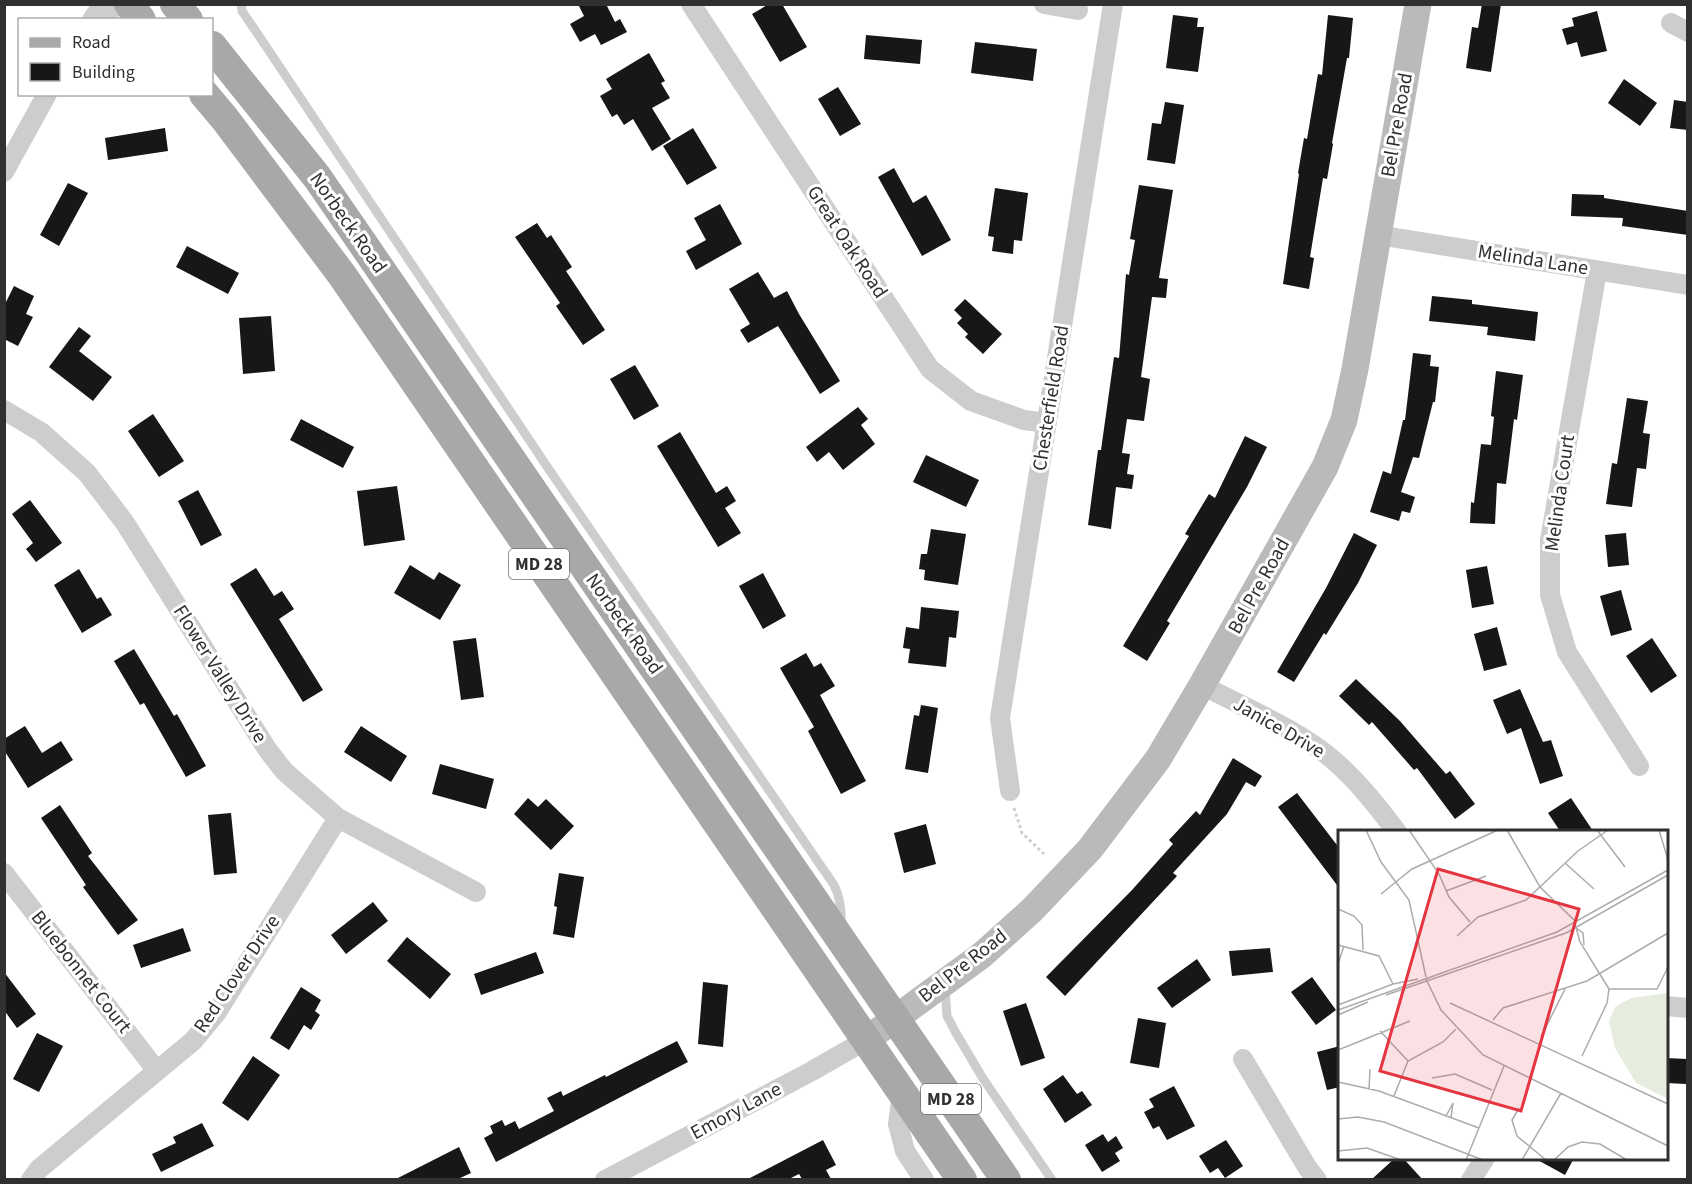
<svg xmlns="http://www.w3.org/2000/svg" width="1692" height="1184" font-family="'Source Sans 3',sans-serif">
  <rect width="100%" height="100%" fill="#fff"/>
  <!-- building -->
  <path fill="#171717" d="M578 4H606L615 22 620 19 627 32 601 45 595 34 580 42 570 24 584 16Z
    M769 4H782L807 47 780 62 752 14Z
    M1482 4H1501L1491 72 1466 68 1472 27 1478 28Z
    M1597 11 1607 51 1581 57 1577 42 1567 45 1562 29 1574 26 1572 18Z
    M1173 15 1198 18 1197 27H1204L1198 72 1166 68Z
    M1328 15 1353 18 1349 58H1347L1332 143 1333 144 1327 179 1323 178 1310 257 1314 258 1309 289 1283 284 1299 174 1298 173 1304 138 1307 139 1318 74 1322 75Z
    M866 35 922 40 920 64 864 59Z
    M975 42 1037 49 1033 81 971 73Z
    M649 53 665 81 661 83 670 98 652 108 671 139 652 151 633 119 624 125 617 114 612 117 600 96 612 89 606 79Z
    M1624 79 1657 103 1640 126 1608 103Z
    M838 87 861 124 840 136 818 99Z
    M1674 100 1688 102V130L1670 128Z
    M1165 102 1184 105 1175 164 1147 160 1152 123 1161 124Z
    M165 128 168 151 108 160 105 138Z
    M693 128 717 168 687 185 663 146Z
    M894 168 913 203 926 195 951 240 922 256 878 177Z
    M68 183 88 193 59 246 40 235Z
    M1139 185 1173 190 1159 278 1168 279 1166 298 1152 297 1141 377 1150 379 1144 421 1127 419 1122 453 1130 454 1127 474 1134 475 1132 489 1116 487 1111 529 1088 525 1098 450H1101L1114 357 1119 358 1126 274 1129 275 1135 240 1130 239Z
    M995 188 1028 193 1022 241 1014 240 1013 254 992 251 994 237 988 236Z
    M1572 194 1604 195V198L1688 211V235L1622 226 1623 218 1571 216Z
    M720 204 742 244 696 270 686 251 706 240 694 218Z
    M537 223 547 238 551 235 572 267 566 271 605 330 583 345 556 306 560 303 515 237Z
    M187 246 239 273 228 294 176 267Z
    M758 272 774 298 787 291 799 314 840 381 820 394 778 326 748 343 740 330 750 324 729 289Z
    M14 286 34 296 26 314 33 317 18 346 4 339V306Z
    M1432 296 1472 300V304L1538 312 1535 341 1487 335 1488 327 1429 321Z
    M965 299 1002 334 983 354 965 337 968 334 957 323 962 318 954 310Z
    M271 316 275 371 243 374 239 318Z
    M79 327 91 336 79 351 112 377 93 401 49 367Z
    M1413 353 1431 355 1430 366 1439 367 1435 402H1433L1419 458 1413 457 1401 492 1415 497 1410 513 1402 511 1399 521 1370 512 1383 471 1391 474 1403 420H1405Z
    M635 365 659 406 634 420 610 379Z
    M1496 371 1523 375 1517 420 1514 419 1506 484 1497 483 1495 524 1470 523 1471 502 1474 503 1481 444 1491 445 1494 417 1491 416Z
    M1627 398 1648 401 1643 433 1650 434 1646 469 1637 468 1632 507 1606 504 1612 463 1617 464Z
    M858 407 868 419 861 425 875 444 843 470 829 452 817 462 806 447Z
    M153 414 184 461 159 477 128 431Z
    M301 419 354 447 343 468 290 440Z
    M680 432 716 493 727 486 736 501 725 508 741 533 718 547 657 446Z
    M1245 436 1267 447 1247 487 1167 621 1170 623 1147 661 1123 646 1189 536 1185 534 1209 494 1215 498Z
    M926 455 979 480 966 507 913 482Z
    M397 486 405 540 364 546 357 491Z
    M198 490 222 535 201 546 178 501Z
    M30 500 62 543 36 562 26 549 33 543 12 514Z
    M931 529 966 534 958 585 924 580 925 570 919 569 921 554H927Z
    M1354 533 1377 545 1358 583 1326 635 1324 633 1294 682 1277 672 1326 588Z
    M1626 533 1629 565 1608 567 1605 535Z
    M410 565 434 580 439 572 461 585 440 620 394 593Z
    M1487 566 1494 604 1472 608 1466 570Z
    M256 568 274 596 282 591 294 609 279 619 323 690 303 702 230 584Z
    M79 569 97 599 101 597 112 615 82 633 54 585Z
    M763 573 786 616 763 629 739 586Z
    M1621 590 1632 630 1611 636 1600 596Z
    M921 607 959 611 956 638 949 637 946 667 908 663 910 649 903 648 906 627 919 629Z
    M1497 627 1507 665 1484 671 1474 634Z
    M476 638 484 697 461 700 453 641Z
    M1652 638 1677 676 1651 693 1626 656Z
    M134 649 174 716 177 714 206 766 186 777 144 703 140 705 114 661Z
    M806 653 814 667 821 663 835 686 820 695 866 781 841 794 808 731 814 727 780 668Z
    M1356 679 1400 721 1446 774 1450 771 1475 804 1455 819 1417 768 1414 770 1372 722 1369 725 1339 696Z
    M1520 689 1543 742 1551 740 1563 776 1540 784 1521 728 1507 734 1493 700Z
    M921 705 938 708 928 773 905 769 914 715 919 716Z
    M25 726 42 753 61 741 73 760 28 788 4 750V739Z
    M361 726 407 756 391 782 344 752Z
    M1233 758 1262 776 1255 787 1246 782 1227 814 1173 873 1177 876 1065 996 1046 977 1132 890 1173 844 1169 840 1196 811 1200 815Z
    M440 764 494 779 486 809 432 794Z
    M1297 793 1340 849V889L1278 807Z
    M528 798 538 807 546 799 574 826 551 850 514 814Z
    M1571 798 1593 831H1560L1548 813Z
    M60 805 92 853 88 856 138 920 118 935 83 887 86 885 41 818Z
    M231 813 237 873 214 875 208 815Z
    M926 824 936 864 904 873 894 833Z
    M559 873 584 877 574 938 553 934 557 907 554 906Z
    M373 902 388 921 346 954 331 935Z
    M183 928 191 951 141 968 133 945Z
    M407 937 451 974 430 999 387 961Z
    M1270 948 1273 972 1232 976 1229 951Z
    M536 952 544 973 481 995 474 974Z
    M1197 959 1211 980 1172 1008 1157 988Z
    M4 972 36 1014 17 1028 4 1010Z
    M1312 977 1336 1010 1316 1025 1291 992Z
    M703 982 728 985 723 1047 698 1044Z
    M301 987 321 1000 315 1011 320 1015 311 1030 304 1025 289 1050 270 1038Z
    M1026 1003 1045 1058 1021 1066 1003 1011Z
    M1138 1018 1166 1023 1159 1068 1130 1063Z
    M37 1033 63 1046 39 1092 13 1079Z
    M677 1041 688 1062 496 1162 484 1138 493 1133 490 1126 502 1120 505 1126 515 1121 519 1129 554 1111 547 1098 561 1091 563 1096 605 1075 606 1077Z
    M1340 1046V1087L1327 1090 1317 1052Z
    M253 1056 280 1075 248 1121 222 1103Z
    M1666 1058 1687 1059 1686 1084 1666 1083Z
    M1063 1075 1077 1094 1082 1091 1092 1105 1065 1123 1043 1089Z
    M1174 1086 1195 1126 1167 1140 1159 1126 1153 1129 1144 1112 1154 1107 1149 1099Z
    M202 1123 214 1146 161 1172 152 1154 176 1143 173 1137Z
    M1103 1134 1108 1142 1116 1136 1123 1148 1115 1153 1120 1161 1102 1172 1085 1145Z
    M823 1140 836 1165 826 1170 831 1179H802L799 1174 789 1179H748Z
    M1226 1140 1243 1166 1225 1178 1218 1168 1210 1173 1199 1156Z
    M459 1147 471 1173 458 1179H396Z
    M1395 1158H1403L1422 1179H1372Z
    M1534 1158H1574L1565 1175Z"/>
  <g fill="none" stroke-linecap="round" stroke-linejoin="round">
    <!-- path -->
    <path stroke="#cdcdcd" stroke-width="3" stroke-dasharray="3 3" stroke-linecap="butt" d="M1014 808 1022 833 1044 854"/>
    <!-- lane -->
    <path stroke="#cdcdcd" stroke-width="9" d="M241 4 242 11 257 33 548 468 834 885C841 899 842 912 841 927
      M945 988 947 1016 956 1033 982 1077 1052 1180"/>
    <!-- street -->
    <path stroke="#cdcdcd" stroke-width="20" d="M691 4 930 369 971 401 1024 420 1047 423
      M1044 4 1078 10
      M92 20 96 14 124 4
      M1671 23 1688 32
      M4 172 47 94
      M1378 235 1688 285
      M1597 271 1550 540V595L1567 652 1639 766
      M4 410 41 432 87 473 125 523 267 749 284 771 338 818 476 892
      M1202 685C1243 707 1297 729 1332 759 1357 780 1377 806 1397 832
      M1010 791 1000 718 1113 4
      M4 873 157 1071
      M1666 1006 1688 1008
      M1243 1059 1307 1167 1317 1180
      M902 1093 898 1124 905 1151 924 1180
      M31 1180 39 1169 193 1041 217 1012 338 818
      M605 1180 812 1071 866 1040
      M1471 1180 1485 1158"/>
    <!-- secondary -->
    <path stroke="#bababa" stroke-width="27" d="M866 1040 982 955 1032 910 1090 849 1158 759 1202 685 1325 467 1344 420 1355 369 1418 4"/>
    <!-- primary -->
    <path stroke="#a8a8a8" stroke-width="30" d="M129 4 141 20
      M175 4 188 20
      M212 46 317 177 1006 1180
      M204 94 225 119 342 275 962 1180"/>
  </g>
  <g text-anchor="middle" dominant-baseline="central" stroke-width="6" stroke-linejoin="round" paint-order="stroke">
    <!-- shield labels -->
    <g fill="#fff" stroke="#6e6e6e" stroke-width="1.5">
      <rect x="509" y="549" width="60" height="30" rx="4.5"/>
      <rect x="921" y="1084" width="60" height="30" rx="4.5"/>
    </g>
    <g font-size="18" font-weight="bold" fill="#303030">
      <text x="539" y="564">MD 28</text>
      <text x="951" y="1099">MD 28</text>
    </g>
    <!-- street labels -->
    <g font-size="20" fill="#303030" stroke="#fff">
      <text transform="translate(1397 125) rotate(-80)">Bel Pre Road</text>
      <text transform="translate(348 223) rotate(55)">Norbeck Road</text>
      <text transform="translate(847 242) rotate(57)">Great Oak Road</text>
      <text transform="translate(1533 260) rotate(9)">Melinda Lane</text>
      <text transform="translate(1051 398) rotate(-81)">Chesterfield Road</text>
      <text transform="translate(1560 493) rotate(-82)">Melinda Court</text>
      <text transform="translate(1259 586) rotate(-61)">Bel Pre Road</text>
      <text transform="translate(624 624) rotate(55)">Norbeck Road</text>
      <text transform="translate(220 674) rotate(58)">Flower Valley Drive</text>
      <text transform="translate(1279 728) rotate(30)">Janice Drive</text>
      <text transform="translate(963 966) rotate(-38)">Bel Pre Road</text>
      <text transform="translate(81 972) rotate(52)">Bluebonnet Court</text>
      <text transform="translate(237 974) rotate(-56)">Red Clover Drive</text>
      <text transform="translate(736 1111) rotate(-28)">Emory Lane</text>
    </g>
  </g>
  <!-- overview -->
  <g transform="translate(1338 830)">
    <rect width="330" height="330" fill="#fff"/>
    <path d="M330 163V269L298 253 277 218 271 191 277 177 293 168Z" fill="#e6eddf"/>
    <path fill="none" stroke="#acacac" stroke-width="1.5" d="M28 0 43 32 71 70 88 147M71 0 101 44 111 67 132 92M169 0 202 57 236 90 242 112 271 159 269 173 244 226M259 0 287 37M321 0 330 30M227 33 256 59M108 61 148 46M43 64 74 39 160 0M0 79 16 86 24 95 25 120M238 98 245 103 246 115M119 106 140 87 188 70 240 21 270 0M0 115 41 126 55 154M0 134 6 116M88 149 103 180 145 225 330 316M271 159H319L330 137M48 165 228 103 330 45M112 173 330 274M0 175 55 154 80 149M0 180 219 102 330 40M0 185 30 172M155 190 165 178 249 151 330 103M42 201 70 231M203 207 227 159M0 220 72 191M94 248 117 244 154 260M0 252 41 261 141 298M31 259 32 239M56 266 70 231 105 212 118 199M181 278 174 290 179 306 208 330M108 286 115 273 113 288M0 289 20 287 46 292 145 330M0 321 29 318 63 330M128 330 166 236M184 330 223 263M216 330 230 317 244 312 262 314 289 330"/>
    <path fill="#e43541" fill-opacity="0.15" stroke="#e43541" stroke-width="3" d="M100 39 241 79 183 281 42 241Z"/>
    <rect width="330" height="330" fill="none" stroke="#303030" stroke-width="3"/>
  </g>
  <!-- border -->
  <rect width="1692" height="1184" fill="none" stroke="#303030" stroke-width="12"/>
  <!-- legend -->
  <rect x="18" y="18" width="195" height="78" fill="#ffffff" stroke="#acacac" stroke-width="1.5"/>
  <rect x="30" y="38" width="30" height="9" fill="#a8a8a8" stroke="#acacac" stroke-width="1.5"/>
  <text x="72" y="48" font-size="18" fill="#303030">Road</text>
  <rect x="30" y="63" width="30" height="18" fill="#171717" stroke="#acacac" stroke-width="1.5"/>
  <text x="72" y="78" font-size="18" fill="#303030">Building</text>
</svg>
